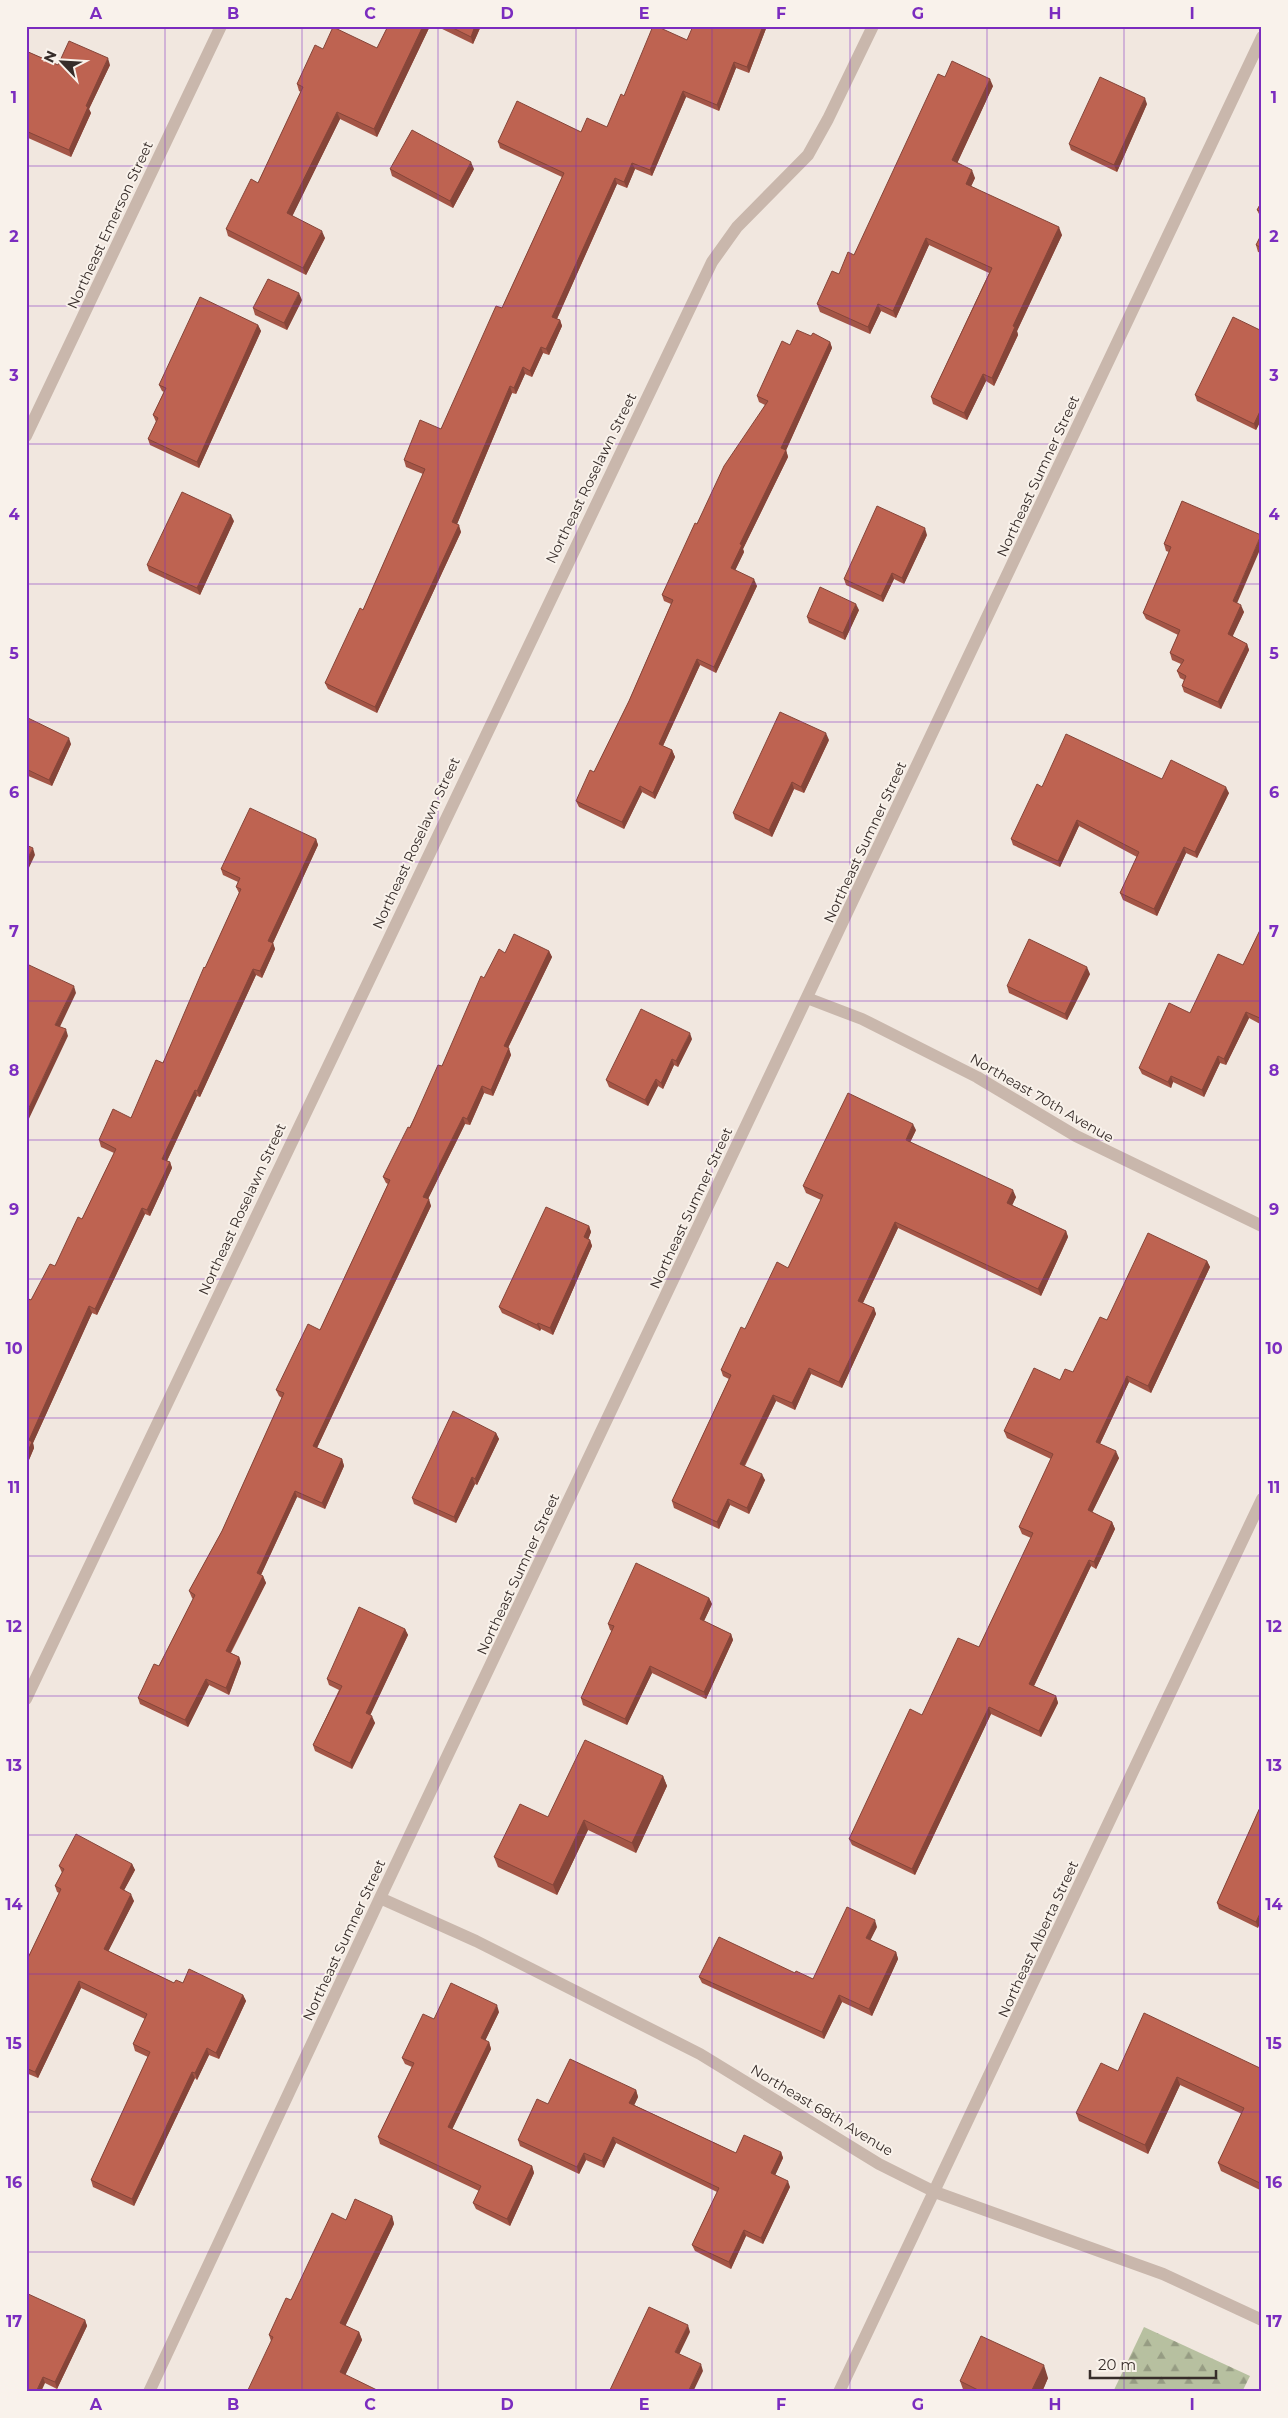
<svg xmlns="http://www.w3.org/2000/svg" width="1288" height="2418" font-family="Montserrat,sans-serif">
  <defs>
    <pattern id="forest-firs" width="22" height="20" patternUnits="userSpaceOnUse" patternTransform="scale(1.25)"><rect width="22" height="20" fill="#b7c0a0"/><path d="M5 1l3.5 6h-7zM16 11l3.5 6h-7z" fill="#969c83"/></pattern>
  </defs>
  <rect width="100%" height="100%" fill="#f1e7df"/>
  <!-- forest -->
  <path fill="url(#forest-firs)" d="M1144 2327 1250 2376 1242 2392H1113Z"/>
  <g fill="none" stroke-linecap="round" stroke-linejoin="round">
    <!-- minor -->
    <path stroke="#c9b7ac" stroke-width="12" d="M26 436 221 26
      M807 998 862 1019 977 1077 1076 1136 1262 1226
      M26 1699 712 262 737 227 808 155 828 119 873 26
      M380 1898 476 1941 700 2054 879 2164 935 2192 1163 2274 1262 2320
      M149 2392 380 1898 1262 37
      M839 2392 1262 1499"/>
  </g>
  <!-- wall -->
  <path fill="#a35546" d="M388 26H430L377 137 340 119 292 216 325 238 306 275 228 236 226 229 258 183 301 92 299 91 297 84 323 49 377 48Z
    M436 26H481L473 44Z
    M767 26 749 73 736 68 719 111 686 97 652 176 635 169 627 188 617 184 557 319 560 320 562 326 549 355 543 353 532 377 525 374 516 394 512 393 457 524 461 532 377 713 328 689 325 683 363 610 423 474 406 467 404 460 441 429 502 308 562 177 500 148 498 142 581 132 607 127 624 96 687 40Z
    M26 51 58 65H110L89 109 91 113 71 157 26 137Z
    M945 77 993 86 957 163 975 178 971 186 1062 235 1017 331 1018 335 994 386 986 381 967 420 933 404 931 397 989 273 929 245 896 318 881 311 870 334 820 312 817 304 854 255Z
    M1147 104 1117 172 1071 150 1069 144Z
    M390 169H474L453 208 392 176Z
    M1262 201V218L1260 216 1257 210Z
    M1262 233V253L1258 252 1256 245Z
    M302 300 287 330 255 315 253 308Z
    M258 325 261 331 199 468 150 445 148 439 156 422 153 415 164 392 162 391 159 385Z
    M1262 331V418L1256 430 1197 401 1195 395Z
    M811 336 830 342 832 348 786 450 788 457 743 549 744 552 735 570 757 586 716 673 700 665 663 746 672 750 675 757 655 799 642 792 624 829 579 807 576 801 594 772 629 701 671 604 664 601 662 595 697 524 765 405 759 402 757 396 790 345Z
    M1182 501 1237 603 1244 612 1232 636 1247 644 1249 650 1221 709 1184 692 1182 686 1184 680 1180 678 1177 671 1181 664 1172 660 1170 653 1178 635 1146 619 1143 613 1169 552 1166 551 1164 544Z
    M234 521 200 595 149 571 147 565Z
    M927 535 904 584 894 579 883 602 846 585 844 579Z
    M859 610 845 640 809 623 807 617Z
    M26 717 71 744 52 786 26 775Z
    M829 740 804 793 794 789 772 837 735 819 733 813Z
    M1162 779 1229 793 1197 858 1186 853 1157 916 1123 900 1120 893 1137 857 1079 826 1060 867 1013 845 1011 839 1042 787Z
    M316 839 318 845 273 943 275 949 262 978 256 975 200 1097 197 1096 167 1161 170 1162 172 1168 150 1216 145 1214 97 1315 92 1313 33 1443 34 1448 26 1467V1298L31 1300 55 1266 82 1219 114 1153 101 1147 99 1140 131 1118 163 1063 239 893 236 887 238 882 223 875 221 869Z
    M1262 926V1025L1249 1018 1226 1065 1220 1063 1204 1097 1173 1082 1171 1088 1142 1074 1139 1068 1190 1013 1243 965Z
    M549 951 552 957 508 1048 511 1055 493 1096 484 1093 470 1125 465 1124 428 1199 431 1206 317 1448 342 1459 344 1466 325 1509 297 1497 261 1575 263 1576 266 1583 231 1653 239 1657 241 1663 229 1695 209 1685 188 1727 140 1704 138 1698 159 1666 193 1599 192 1598 189 1591 222 1531 282 1398 279 1396 276 1390 320 1330 388 1184 386 1183 383 1177 442 1066 484 978 505 953Z
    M1090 974 1067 1020 1009 993 1007 986Z
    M692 1039 678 1067 674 1065 663 1089 658 1086 648 1106 609 1087 606 1080Z
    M916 1130 910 1142 1016 1197 1012 1205 1066 1231 1068 1237 1041 1296 898 1228 863 1303 874 1308 876 1314 842 1388 811 1374 795 1410 776 1401 745 1466 765 1480 749 1514 730 1505 719 1529 674 1508 672 1501 729 1379 723 1376 721 1370 745 1329 788 1268 821 1200 806 1193 803 1186Z
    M589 1226 591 1232 588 1239 590 1240 592 1246 553 1335 541 1329 540 1331 502 1313 499 1307Z
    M1207 1261 1210 1267 1151 1393 1129 1382 1100 1444 1119 1458 1092 1512 1112 1522 1115 1529 1096 1569 1091 1566 1034 1686 1056 1696 1058 1703 1041 1737 991 1714 915 1875 852 1845 849 1839 922 1715 979 1647 1031 1538 1022 1534 1019 1527 1051 1459 1007 1438 1004 1431 1060 1380 1073 1372 1107 1320Z
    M496 1433 499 1439 477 1485 475 1484 456 1523 414 1504 412 1498Z
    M709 1598 712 1604 704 1621 731 1634 733 1640 706 1699 652 1673 627 1725 583 1705 581 1698 612 1631 610 1630 608 1624Z
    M405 1629 408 1635 370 1715 375 1723 352 1769 315 1751 313 1745 339 1690 329 1685 327 1679Z
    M663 1776 667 1786 636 1853 588 1830 557 1895 498 1867 494 1857 548 1817Z
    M1262 1803 1258 1928 1219 1909 1217 1903Z
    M132 1864 135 1870 124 1890 134 1901 108 1951 174 1983H183L243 1995 246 2001 219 2059 209 2055 197 2080 195 2078 134 2206 93 2187 91 2180 148 2057 135 2051 133 2044 145 2019 81 1988 38 2078 26 2073V1962L59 1893 57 1892 55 1886 62 1873 59 1866Z
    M877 1927 870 1940 896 1952 898 1959 872 2016 842 2002 824 2039 702 1983 699 1977 795 1973 813 1979Z
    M499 2012 485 2041 489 2042 491 2049 452 2129 532 2166 534 2173 510 2226 476 2209 473 2203 479 2191 380 2144 378 2137 412 2067 405 2064 402 2058 434 2019Z
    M1262 2069V2191L1221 2171 1218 2163 1242 2114 1180 2085 1148 2154 1079 2121 1076 2113 1118 2071Z
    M636 2090 638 2097 634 2105 736 2153 781 2152 783 2158 775 2175 790 2187 763 2244 746 2236 731 2269 695 2251 692 2245 717 2192 616 2143 604 2168 586 2160 579 2174 520 2146 518 2140 548 2104Z
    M392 2216 394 2224 345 2326 359 2332 362 2340 345 2375 271 2341 269 2335 291 2300 346 2220Z
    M85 2320 87 2326 57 2389 45 2383 26 2392Z
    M1048 2378 1042 2392H964L960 2381Z"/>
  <!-- shaded-wall -->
  <path fill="#854539" d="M423 26H430L377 137 374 129Z
    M475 26H481L473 44 471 37Z
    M763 26H767L749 73 747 67Z
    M108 58 110 65 89 109 91 113 71 157 69 150 86 106Z
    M734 62 736 68 719 111 717 105Z
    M990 79 993 86 955 168 952 160Z
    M683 91 686 97 652 176 650 170Z
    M1145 98 1147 104 1117 172 1114 165Z
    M337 112 340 119 290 221 287 213Z
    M471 162 474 169 453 208 450 201Z
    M632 163 635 169 627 188 624 182Z
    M972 170 975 178 969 191 966 184Z
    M615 178 617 184 555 323 552 317Z
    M1059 227 1062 235 1017 331 1018 335 994 386 992 378 1013 326Z
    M322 231 325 238 306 275 303 268Z
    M926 238 929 245 896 318 893 311Z
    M299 293 302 300 287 330 284 323Z
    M878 304 881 311 870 334 868 327Z
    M560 320 562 326 549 355 546 349Z
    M258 325 261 331 199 468 197 462Z
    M830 342 832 348 784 455 781 448Z
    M541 347 543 353 532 377 530 371Z
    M523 367 525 374 516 394 514 388Z
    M983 374 986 381 967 420 964 413Z
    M510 386 512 393 455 529 452 522Z
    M1262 407V418L1256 430 1254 424Z
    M786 450 788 457 743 549 744 552 733 575 731 568 740 544Z
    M231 515 234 521 200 595 197 588Z
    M459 525 461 532 377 713 375 707Z
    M925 528 927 535 904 584 902 578Z
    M1261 535 1262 538V545L1235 608 1233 601Z
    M892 573 894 579 883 602 881 596Z
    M754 579 757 586 716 673 714 667Z
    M856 604 859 610 845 640 843 633Z
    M1241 605 1244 612 1231 640 1228 634Z
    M1247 644 1249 650 1221 709 1218 702Z
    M697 659 700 665 661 750 659 744Z
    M826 733 829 740 804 793 801 787Z
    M69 738 71 744 52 786 49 780Z
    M672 750 675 757 655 799 653 793Z
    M792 782 794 789 772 837 769 830Z
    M640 786 642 792 624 829 622 822Z
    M1226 787 1229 793 1197 858 1195 852Z
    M1077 820 1079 826 1060 867 1058 861Z
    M316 839 318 845 271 947 268 941Z
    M1184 847 1186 853 1157 916 1154 909Z
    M33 848 35 855 26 874V862Z
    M273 943 275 949 262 978 260 971Z
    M549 951 552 957 506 1052 504 1046Z
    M1087 967 1090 974 1067 1020 1065 1014Z
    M253 969 256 975 200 1097 197 1091Z
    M74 986 76 993 58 1031 55 1025Z
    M1246 1012 1249 1018 1226 1065 1224 1059Z
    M66 1029 68 1036 26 1125V1114Z
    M690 1033 692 1039 678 1067 676 1061Z
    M509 1048 511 1055 493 1096 491 1090Z
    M1218 1056 1220 1063 1204 1097 1202 1090Z
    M672 1059 674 1065 663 1089 661 1083Z
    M1171 1076 1173 1082 1171 1088 1168 1082Z
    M656 1079 658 1086 648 1106 645 1100Z
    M482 1086 484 1093 470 1125 467 1119Z
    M195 1090 197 1096 165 1165 162 1159Z
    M463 1117 465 1124 426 1203 423 1197Z
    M913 1124 916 1130 908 1147 906 1140Z
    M170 1162 172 1168 150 1216 147 1210Z
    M1013 1190 1016 1197 1010 1210 1007 1203Z
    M429 1199 431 1206 315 1452 313 1446Z
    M142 1208 145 1214 97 1315 95 1309Z
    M895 1222 898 1228 861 1307 858 1301Z
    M589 1226 591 1232 587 1243 584 1237Z
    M1066 1231 1068 1237 1041 1296 1038 1289Z
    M590 1240 592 1246 553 1335 550 1328Z
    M1207 1261 1210 1267 1151 1393 1148 1386Z
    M89 1306 92 1313 33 1443 34 1448 26 1467V1455L29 1440Z
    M874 1308 876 1314 842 1388 839 1382Z
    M538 1323 541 1329 540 1331 537 1325Z
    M809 1368 811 1374 795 1410 792 1403Z
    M1127 1376 1129 1382 1098 1448 1096 1442Z
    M773 1395 776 1401 742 1470 740 1464Z
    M496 1433 499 1439 477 1485 475 1479Z
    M1116 1451 1119 1458 1090 1517 1088 1510Z
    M342 1459 344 1466 325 1509 322 1503Z
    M762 1474 765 1480 749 1514 747 1508Z
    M472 1477 475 1484 456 1523 454 1517Z
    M295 1491 297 1497 259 1579 257 1573Z
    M728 1499 730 1505 719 1529 717 1522Z
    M1112 1522 1115 1529 1096 1569 1094 1562Z
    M1089 1560 1091 1566 1032 1690 1029 1684Z
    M263 1576 266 1583 228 1657 226 1651Z
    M709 1598 712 1604 702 1625 700 1619Z
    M405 1629 408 1635 368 1720 366 1713Z
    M731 1634 733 1640 706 1699 704 1692Z
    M239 1657 241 1663 229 1695 226 1688Z
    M650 1666 652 1673 627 1725 625 1719Z
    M206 1679 209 1685 188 1727 185 1720Z
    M1056 1696 1058 1703 1041 1737 1039 1731Z
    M989 1707 991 1714 915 1875 912 1869Z
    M372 1716 375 1723 352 1769 350 1763Z
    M663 1776 667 1786 636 1853 632 1843Z
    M584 1820 588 1830 557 1895 553 1885Z
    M132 1864 135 1870 122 1894 120 1888Z
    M131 1894 134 1901 106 1956 104 1949Z
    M1262 1909V1920L1258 1928 1256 1922Z
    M875 1920 877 1927 868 1945 866 1938Z
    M896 1952 898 1959 872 2016 869 2009Z
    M79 1981 81 1988 38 2078 35 2072Z
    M243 1995 246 2001 219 2059 216 2053Z
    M839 1995 842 2002 824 2039 822 2032Z
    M497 2005 499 2012 483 2045 481 2038Z
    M489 2042 491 2049 450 2134 448 2127Z
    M207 2048 209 2055 197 2080 195 2073Z
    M192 2072 195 2078 134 2206 132 2199Z
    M1177 2077 1180 2085 1148 2154 1145 2145Z
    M636 2090 638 2097 632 2110 629 2103Z
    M613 2137 616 2143 604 2168 602 2161Z
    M781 2152 783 2158 773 2180 771 2173Z
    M584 2153 586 2160 579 2174 577 2167Z
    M532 2166 534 2173 510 2226 507 2219Z
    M788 2181 790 2187 763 2244 761 2238Z
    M392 2216 394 2224 343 2331 340 2323Z
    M744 2230 746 2236 731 2269 729 2262Z
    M85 2320 87 2326 57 2389 55 2382Z
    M688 2325 690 2332 677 2359 675 2352Z
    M359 2332 362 2340 343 2380 340 2372Z
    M701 2364 703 2371 693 2392H688Z
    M1044 2365 1048 2378 1042 2392H1031Z
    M43 2377 45 2383 41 2392H36Z"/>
  <!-- building -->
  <path fill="#be6351" stroke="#854539" d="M388 26H423L374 129 337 112 287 213 322 231 303 268 226 229 251 179 258 183 303 87 297 84 315 45 323 49 333 27 377 48Z
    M449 26H475L471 37Z
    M653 26H656L687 40 693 26H763L747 67 734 62 717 105 683 91 650 170 632 163 624 182 615 178 552 317 560 320 546 349 541 347 530 371 523 367 514 388 510 386 452 522 459 525 375 707 325 683 360 608 363 610 425 469 404 460 420 420 441 429 496 306 502 308 564 173 498 142 517 101 581 132 587 118 607 127 621 94 624 96Z
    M69 41 108 58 86 106 88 107 69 150 26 131V51L58 65Z
    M952 61 990 79 952 160 972 170 966 184 1059 227 1013 326 1015 327 992 378 983 374 964 413 931 397 992 268 926 238 893 311 878 304 868 327 817 304 832 271 839 274 848 252 854 255 938 74 945 77Z
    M1100 77 1145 98 1114 165 1069 144Z
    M412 130 471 162 450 201 390 169Z
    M1262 201V212L1257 210Z
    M1262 233V248L1256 245Z
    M268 279 299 293 284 323 253 308Z
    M200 297 258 325 197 462 148 439 158 418 153 415 166 388 159 385Z
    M1233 317 1262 331V407L1254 424 1195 395Z
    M797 330 811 336 813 333 830 342 781 448 786 450 740 544 742 545 731 568 754 579 714 667 697 659 659 744 672 750 653 793 640 786 622 822 576 801 590 770 594 772 629 701 673 600 662 595 695 523 697 524 724 466 768 401 757 396 782 341 790 345Z
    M182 492 231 515 197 588 147 565Z
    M1182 501 1261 535 1233 601 1241 605 1228 634 1247 644 1218 702 1182 686 1186 676 1177 671 1184 660 1170 653 1180 630 1143 613 1171 547 1164 544Z
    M877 506 925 528 902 578 892 573 881 596 844 579Z
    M820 587 856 604 843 633 807 617Z
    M780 712 826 733 801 787 792 782 769 830 733 813Z
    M26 717 69 738 49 780 26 769Z
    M1066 734 1162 779 1171 760 1226 787 1195 852 1184 847 1154 909 1120 893 1139 852 1077 820 1058 861 1011 839 1037 784 1042 787Z
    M250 808 316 839 268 941 273 943 260 971 253 969 197 1091 195 1090 162 1159 170 1162 147 1210 142 1208 95 1309 89 1306 29 1440 32 1442 26 1455V1298L31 1300 50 1264 55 1266 78 1217 82 1219 116 1149 99 1140 113 1109 131 1118 156 1060 163 1063 204 967 205 968 241 889 236 887 240 878 221 869Z
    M26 845 33 848 26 862Z
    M1262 926V1019L1246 1012 1224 1059 1218 1056 1202 1090 1171 1076 1168 1082 1139 1068 1169 1003 1190 1013 1218 954 1243 965Z
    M514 934 549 951 504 1046 509 1048 491 1090 482 1086 467 1119 463 1117 423 1197 429 1199 313 1446 342 1459 322 1503 295 1491 257 1573 263 1576 226 1651 239 1657 226 1688 206 1679 185 1720 138 1698 154 1664 159 1666 195 1595 189 1591 222 1531 284 1393 276 1390 308 1324 320 1330 390 1180 383 1177 408 1127 410 1128 438 1065 442 1066 481 976 484 978 499 949 505 953Z
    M1029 939 1087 967 1065 1014 1007 986Z
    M29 965 74 986 55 1025 66 1029 26 1114V970Z
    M641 1009 690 1033 676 1061 672 1059 661 1083 656 1079 645 1100 606 1080Z
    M848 1093 913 1124 906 1140 1013 1190 1007 1203 1066 1231 1038 1289 895 1222 858 1301 874 1308 839 1382 809 1368 792 1403 773 1395 740 1464 762 1474 747 1508 728 1499 717 1522 672 1501 731 1375 721 1370 741 1327 745 1329 777 1262 788 1268 823 1195 803 1186Z
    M546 1207 589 1226 584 1237 590 1240 550 1328 538 1323 537 1325 499 1307Z
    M1148 1233 1207 1261 1148 1386 1127 1376 1096 1442 1116 1451 1088 1510 1112 1522 1094 1562 1089 1560 1029 1684 1056 1696 1039 1731 989 1707 912 1869 849 1839 910 1709 922 1715 958 1638 979 1647 1033 1533 1019 1527 1053 1454 1004 1431 1034 1368 1060 1380 1065 1369 1073 1372 1100 1317 1107 1320Z
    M453 1411 496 1433 475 1479 472 1477 454 1517 412 1498Z
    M636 1563 709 1598 700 1619 731 1634 704 1692 650 1666 625 1719 581 1698 614 1626 608 1624Z
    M359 1607 405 1629 366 1713 372 1716 350 1763 313 1745 342 1686 327 1679Z
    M585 1740 663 1776 632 1843 584 1820 553 1885 494 1857 520 1804 548 1817Z
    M1262 1803V1909L1256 1922 1217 1903Z
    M76 1834 132 1864 120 1888 131 1894 104 1949 174 1983 176 1980 183 1983 189 1969 243 1995 216 2053 207 2048 195 2073 192 2072 132 2199 91 2180 150 2052 133 2044 147 2014 79 1981 35 2072 26 2068V1962L61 1889 55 1886 64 1869 59 1866Z
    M847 1907 875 1920 866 1938 896 1952 869 2009 839 1995 822 2032 699 1977 719 1937 795 1973 796 1971 813 1979Z
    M451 1983 497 2005 481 2038 489 2042 448 2127 532 2166 507 2219 473 2203 481 2186 378 2137 414 2063 402 2058 423 2014 434 2019Z
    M1144 2013 1262 2069V2184L1218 2163 1244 2108 1177 2077 1145 2145 1076 2113 1101 2063 1118 2071Z
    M570 2059 636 2090 629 2103 736 2153 744 2135 781 2152 771 2173 788 2181 761 2238 744 2230 729 2262 692 2245 719 2188 613 2137 602 2161 584 2153 577 2167 518 2140 537 2099 548 2104Z
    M355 2199 392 2216 340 2323 359 2332 340 2372 381 2392H247L273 2337 269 2335 286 2298 291 2300 332 2213 346 2220Z
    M26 2293 85 2320 55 2382 43 2377 36 2392H26Z
    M649 2307 688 2325 675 2352 701 2364 688 2392H609Z
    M981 2336 1044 2365 1031 2392H982L960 2381Z"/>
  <!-- grid -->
  <path fill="none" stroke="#7b2cbf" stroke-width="1" stroke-opacity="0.55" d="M165 26V2392M302 26V2392M438 26V2392M576 26V2392M712 26V2392M850 26V2392M987 26V2392M1124 26V2392M26 166H1262M26 306H1262M26 444H1262M26 584H1262M26 722H1262M26 862H1262M26 1001H1262M26 1140H1262M26 1279H1262M26 1418H1262M26 1556H1262M26 1696H1262M26 1835H1262M26 1974H1262M26 2112H1262M26 2252H1262"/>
  <g text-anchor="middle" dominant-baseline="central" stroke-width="4" stroke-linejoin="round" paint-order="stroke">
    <!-- street labels -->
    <g font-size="14" fill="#372d2a" stroke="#f9f2eb">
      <text transform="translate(110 225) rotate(-65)">Northeast Emerson Street</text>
      <text transform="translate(1038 476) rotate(-65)">Northeast Sumner Street</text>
      <text transform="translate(591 478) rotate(-64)">Northeast Roselawn Street</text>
      <text transform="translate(865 842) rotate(-65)">Northeast Sumner Street</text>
      <text transform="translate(416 843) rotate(-65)">Northeast Roselawn Street</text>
      <text transform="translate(1042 1098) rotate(30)">Northeast 70th Avenue</text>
      <text transform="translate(691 1208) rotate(-65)">Northeast Sumner Street</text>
      <text transform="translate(242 1209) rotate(-65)">Northeast Roselawn Street</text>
      <text transform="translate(518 1574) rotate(-65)">Northeast Sumner Street</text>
      <text transform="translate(1038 1939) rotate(-65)">Northeast Alberta Street</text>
      <text transform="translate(344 1940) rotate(-65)">Northeast Sumner Street</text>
      <text transform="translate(822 2110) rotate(31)">Northeast 68th Avenue</text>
    </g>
  </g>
  <!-- border -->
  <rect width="1288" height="2418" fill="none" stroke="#f9f2eb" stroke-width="55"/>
  <!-- north arrow -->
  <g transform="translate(62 62) rotate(295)" stroke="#f9f2eb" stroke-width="4" paint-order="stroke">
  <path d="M0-4L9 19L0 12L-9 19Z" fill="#372d2a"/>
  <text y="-8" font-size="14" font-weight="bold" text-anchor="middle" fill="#372d2a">N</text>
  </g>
  <!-- scale -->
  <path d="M1090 2370v8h126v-8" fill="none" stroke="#372d2a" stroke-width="2.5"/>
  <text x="1098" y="2370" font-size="15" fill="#372d2a" stroke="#f9f2eb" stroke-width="4" paint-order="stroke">20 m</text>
  <rect x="28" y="28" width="1232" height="2362" fill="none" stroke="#7b2cbf" stroke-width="2"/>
  <g font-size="16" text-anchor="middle" font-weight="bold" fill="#7b2cbf">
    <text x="96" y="19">A</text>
    <text x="233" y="19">B</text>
    <text x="370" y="19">C</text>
    <text x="507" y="19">D</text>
    <text x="644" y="19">E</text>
    <text x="781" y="19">F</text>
    <text x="918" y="19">G</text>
    <text x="1055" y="19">H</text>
    <text x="1192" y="19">I</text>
    <text x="14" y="103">1</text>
    <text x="1274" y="103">1</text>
    <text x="14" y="242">2</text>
    <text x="1274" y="242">2</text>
    <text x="14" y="381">3</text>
    <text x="1274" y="381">3</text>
    <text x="14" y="520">4</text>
    <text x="1274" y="520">4</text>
    <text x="14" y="659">5</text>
    <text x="1274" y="659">5</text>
    <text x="14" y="798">6</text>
    <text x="1274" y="798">6</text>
    <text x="14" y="937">7</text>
    <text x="1274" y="937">7</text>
    <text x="14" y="1076">8</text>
    <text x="1274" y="1076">8</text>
    <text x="14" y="1215">9</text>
    <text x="1274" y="1215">9</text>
    <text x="14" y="1354">10</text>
    <text x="1274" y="1354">10</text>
    <text x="14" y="1493">11</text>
    <text x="1274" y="1493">11</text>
    <text x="14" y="1632">12</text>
    <text x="1274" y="1632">12</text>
    <text x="14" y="1771">13</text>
    <text x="1274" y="1771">13</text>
    <text x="14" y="1910">14</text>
    <text x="1274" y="1910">14</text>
    <text x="14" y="2049">15</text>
    <text x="1274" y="2049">15</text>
    <text x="14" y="2188">16</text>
    <text x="1274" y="2188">16</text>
    <text x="14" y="2327">17</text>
    <text x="1274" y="2327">17</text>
    <text x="96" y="2410">A</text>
    <text x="233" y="2410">B</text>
    <text x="370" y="2410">C</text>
    <text x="507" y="2410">D</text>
    <text x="644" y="2410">E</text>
    <text x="781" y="2410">F</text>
    <text x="918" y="2410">G</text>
    <text x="1055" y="2410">H</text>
    <text x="1192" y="2410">I</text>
  </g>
</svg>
